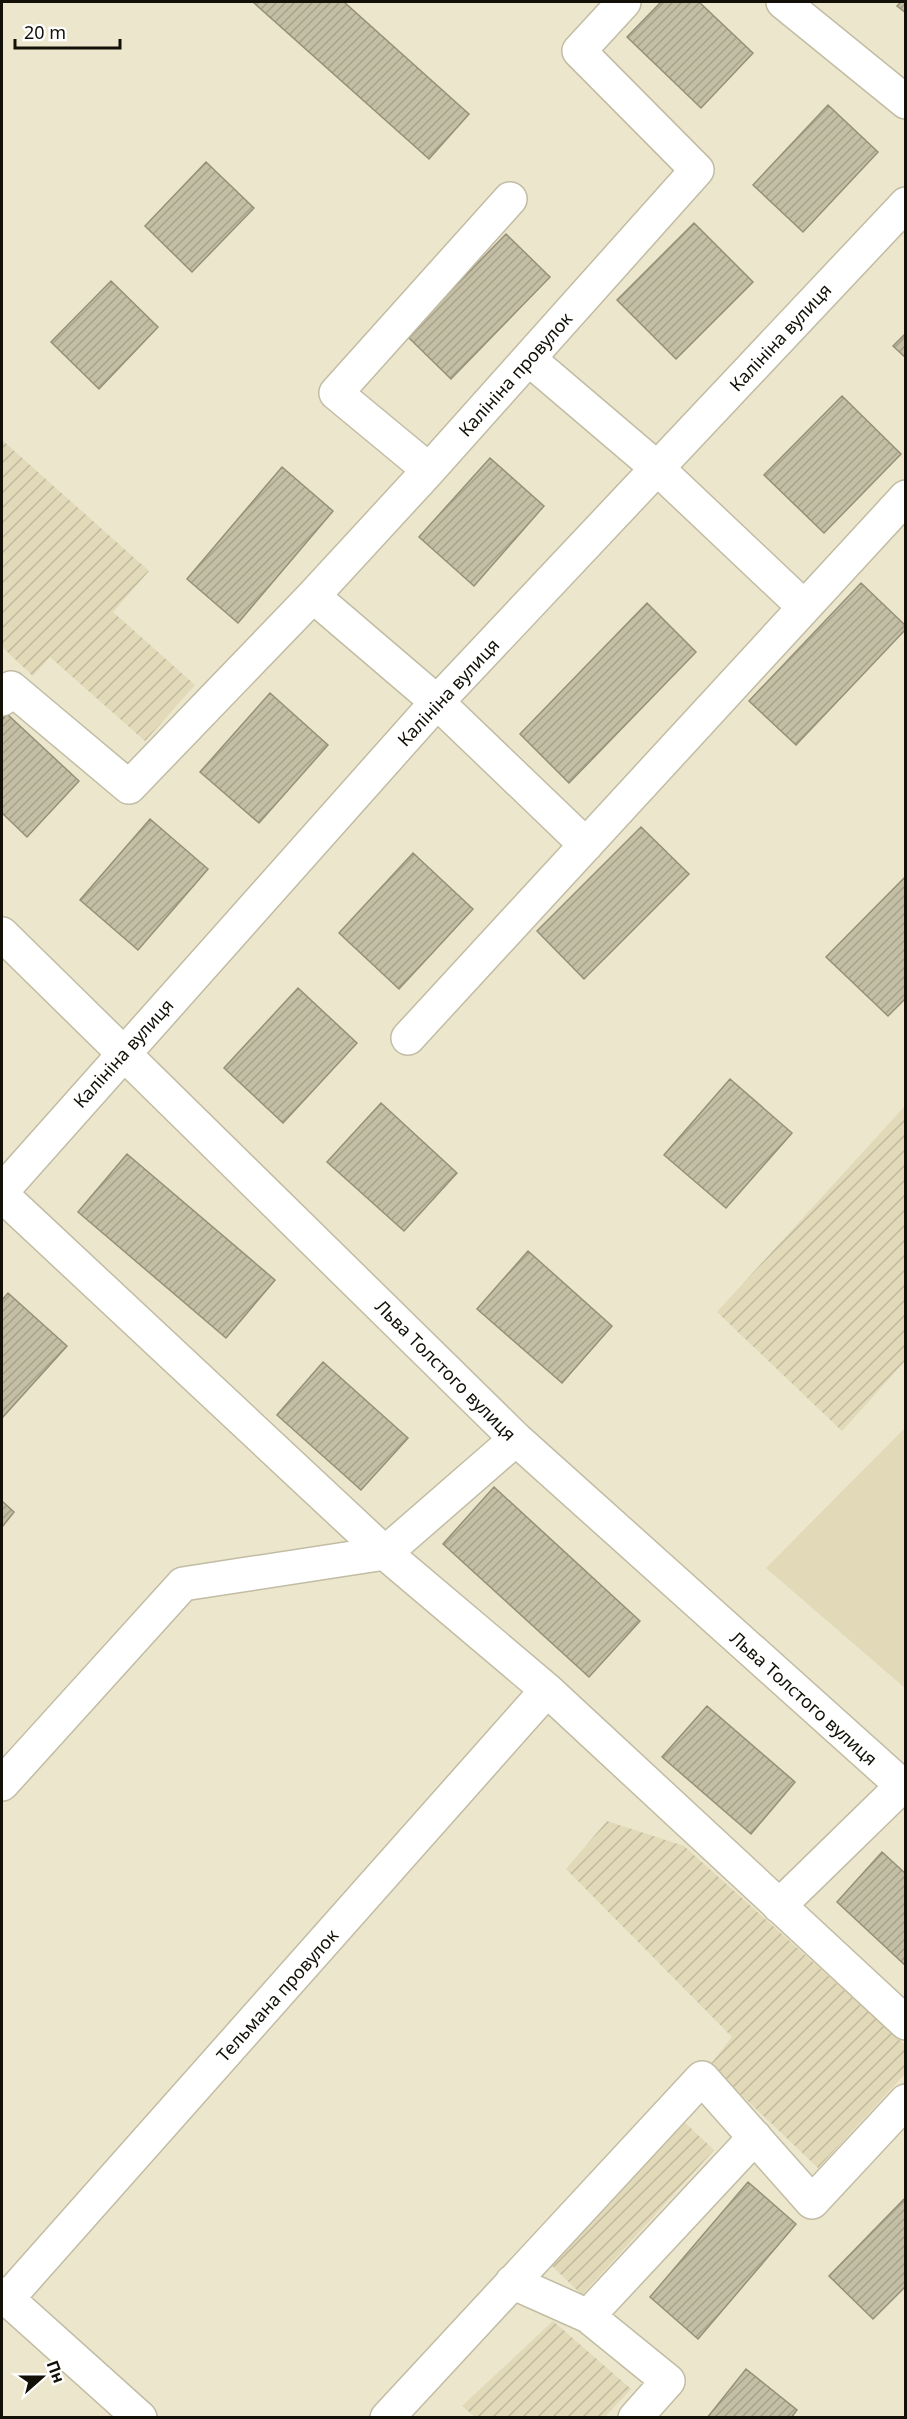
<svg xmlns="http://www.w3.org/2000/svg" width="907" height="2419" font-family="'Noto Sans',sans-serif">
  <defs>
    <pattern id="industrial-furrows" width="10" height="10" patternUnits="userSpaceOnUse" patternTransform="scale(1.5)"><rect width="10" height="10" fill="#e1d9b8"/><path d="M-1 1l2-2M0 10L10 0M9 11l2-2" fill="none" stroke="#c0b99d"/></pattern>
    <pattern id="building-hatch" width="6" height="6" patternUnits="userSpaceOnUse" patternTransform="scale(1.5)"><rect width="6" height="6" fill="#c3bea4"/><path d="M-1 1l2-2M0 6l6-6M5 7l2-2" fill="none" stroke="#a6a28c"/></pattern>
  </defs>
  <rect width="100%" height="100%" fill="#ebe6cc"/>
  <!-- built -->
  <path fill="#e1d9b8" d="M905 1428V1688L766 1568Z"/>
  <!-- industrial -->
  <path fill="url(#industrial-furrows)" d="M2 440 149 571 113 612 195 685 145 741 50 657 33 676 2 647Z
    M905 1106V1361L842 1431 717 1312Z
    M607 1821 684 1846 905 2045V2074L818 2168 710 2065 732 2037 566 1869Z
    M682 2120 714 2150 582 2295 550 2264Z
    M553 2321 631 2389 605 2417H475L462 2406Z"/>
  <!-- building -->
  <path fill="url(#building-hatch)" stroke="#959078" stroke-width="1.5" d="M253 2H344L469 114 429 159Z
    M661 2H699L753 53 701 108 627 37Z
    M901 2H906V13L897 6Z
    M828 105 878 152 803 232 753 185Z
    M206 162 254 208 192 272 145 226Z
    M694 223 753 282 676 359 617 300Z
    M506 234 550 277 451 379 407 336Z
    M111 281 158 327 99 389 51 342Z
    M906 333V358L893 346Z
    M842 396 901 454 824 533 764 475Z
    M490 458 544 506 474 586 419 537Z
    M282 467 333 511 238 623 187 579Z
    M861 583 906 626V629L796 745 749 701Z
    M647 603 696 652 569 783 520 734Z
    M270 693 328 745 259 823 200 772Z
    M7 714 79 781 27 837 2 813V720Z
    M150 819 208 869 138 950 80 900Z
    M641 827 689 874 584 979 537 931Z
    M413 853 473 909 399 989 339 933Z
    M906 876V998L888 1016 826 957Z
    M298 988 357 1043 283 1123 224 1068Z
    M730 1079 792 1133 726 1208 664 1155Z
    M381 1103 457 1173 404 1231 327 1162Z
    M127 1154 275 1280 226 1338 78 1212Z
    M528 1251 612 1326 562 1383 477 1309Z
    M8 1293 67 1346 2 1418V1300Z
    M323 1362 408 1438 361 1490 277 1415Z
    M494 1487 640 1621 589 1677 443 1544Z
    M2 1501 14 1512 2 1527Z
    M707 1706 795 1782 751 1834 662 1757Z
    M882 1852 906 1874V1966L837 1902Z
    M748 2182 796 2224 698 2339 650 2297Z
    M906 2197V2286L873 2319 829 2276Z
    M746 2369 797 2410 791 2418H707Z"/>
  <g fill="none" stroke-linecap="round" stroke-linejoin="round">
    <!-- minor casing -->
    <g stroke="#c1bca3" stroke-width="36">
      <path id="minor" d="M783 2 906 102
        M510 199 336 393 429 470 697 170 579 51 624 2
        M529 359 657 468 804 607
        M313 596 429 470
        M2 699 11 688 129 787 313 596 437 702 586 845
        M2 934 516 1439 906 1789
        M408 1038 906 497
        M2 1191 437 702 906 204
        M2 1195 385 1553 516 1439
        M2 1784 183 1584 385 1553 547 1690 906 2023
        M779 1906 902 1786
        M512 2282 588 2316
        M2 2294 140 2418
        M7 2299 547 1690
        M387 2418 702 2078 812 2202 906 2101
        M635 2418 668 2381 588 2316 755 2137"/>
    </g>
    <!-- minor -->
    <use href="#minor" stroke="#fff" stroke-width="33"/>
  </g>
  <g text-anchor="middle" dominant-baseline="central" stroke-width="4.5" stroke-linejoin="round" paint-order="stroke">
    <!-- street labels -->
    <g font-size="18" fill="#121007" stroke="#fff">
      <text transform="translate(780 337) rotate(-47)">Калініна вулиця</text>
      <text transform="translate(515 374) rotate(-48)">Калініна провулок</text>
      <text transform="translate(448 692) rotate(-47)">Калініна вулиця</text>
      <text transform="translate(123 1053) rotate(-48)">Калініна вулиця</text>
      <text transform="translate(446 1370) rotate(45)">Льва Толстого вулиця</text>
      <text transform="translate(804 1698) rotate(42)">Льва Толстого вулиця</text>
      <text transform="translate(277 1995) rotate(-48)">Тельмана провулок</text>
    </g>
  </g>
  <!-- border -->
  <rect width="907" height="2419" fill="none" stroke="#121007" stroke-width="6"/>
  <!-- north arrow -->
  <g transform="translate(42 2377) rotate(69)" stroke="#ffffff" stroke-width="4.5" paint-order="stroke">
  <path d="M0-4.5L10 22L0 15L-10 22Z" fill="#121007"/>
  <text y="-9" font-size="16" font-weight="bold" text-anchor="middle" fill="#121007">Пн</text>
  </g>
  <!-- scale -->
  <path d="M15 39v9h105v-9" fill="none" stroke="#121007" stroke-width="3"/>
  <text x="24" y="39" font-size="18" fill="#121007" stroke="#ffffff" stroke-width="4.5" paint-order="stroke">20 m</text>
</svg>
